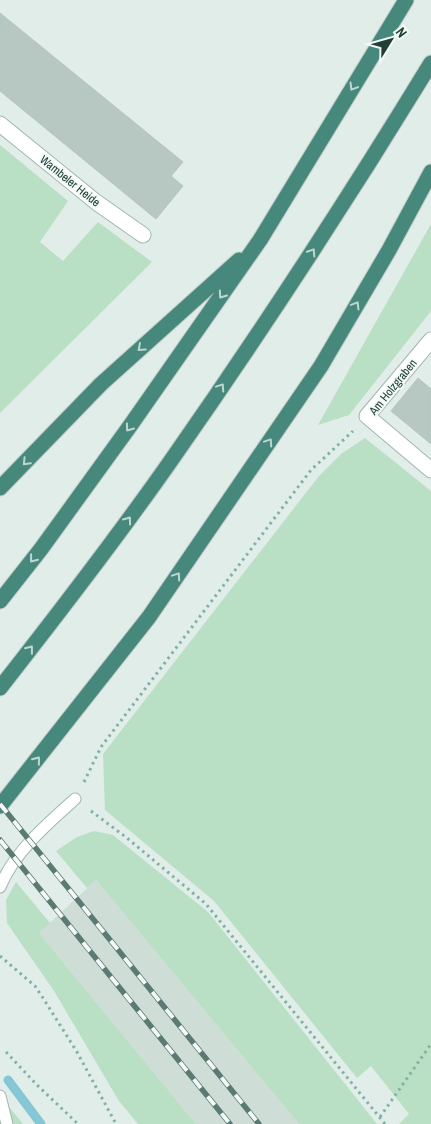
<svg xmlns="http://www.w3.org/2000/svg" width="431" height="1124" font-family="'Archivo Narrow',sans-serif">
  <rect width="100%" height="100%" fill="#e1ede8"/>
  <!-- built -->
  <path fill="#cfddd7" d="M96 880 299 1124H196L39 933Z"/>
  <!-- green -->
  <path fill="#b9dfc4" d="M0 145 68 201 40 242 63 261 98 222 152 262 0 413Z
    M431 224V311L349 415 318 425Z
    M365 438 431 491V1124H399L409 1114 371 1066 357 1078 214 901 105 810 103 754 319 476 341 454Z
    M94 831 113 835 208 912 377 1124H299L96 880 87 888 56 851 77 837Z
    M16 882 50 923 39 933 196 1124H138L119 1101 54 991 7 923 6 900Z
    M0 1096 23 1124H0Z"/>
  <g fill="none" stroke-linecap="round" stroke-linejoin="round">
    <!-- stream -->
    <path stroke="#86c7d5" stroke-width="9" d="M8 1080 41 1124"/>
  </g>
  <!-- building -->
  <path fill="#b6c8c1" stroke="#b3c7bf" d="M0 13 183 162 171 176 183 186 156 219 0 91Z
    M418 378 431 389V444L391 411Z"/>
  <g fill="none" stroke-linecap="round" stroke-linejoin="round">
    <!-- service casing -->
    <g stroke="#a3b5af" stroke-width="13">
      <path id="service" d="M0 887C14 852 48 823 75 799
        M0 1096 7 1124"/>
    </g>
    <!-- minor casing -->
    <g stroke="#a3b5af" stroke-width="17">
      <path id="minor" d="M0 124 96 202 143 235
        M431 340 367 416 431 470"/>
    </g>
    <!-- trunk casing -->
    <g stroke="#c1c9c7" stroke-width="17">
      <path id="trunk" d="M0 488 101 384 239 260
        M0 601 41 549 130 426 260 240 406 0
        M0 688C58 614 116 539 170 462 261 332 348 199 431 63
        M0 806 149 617 321 366 389 250 431 172"/>
    </g>
    <!-- path -->
    <path stroke="#80b2a4" stroke-width="3" stroke-dasharray="2.5 4" stroke-linecap="butt" d="M84 782 101 747 311 470 353 431
      M91 811 127 838 206 904 385 1124
      M0 956 35 986 43 998 77 1052 116 1124
      M6 1052 36 1084 78 1124
      M380 1117 431 1044"/>
    <!-- service -->
    <use href="#service" stroke="#fff" stroke-width="11"/>
    <!-- minor -->
    <use href="#minor" stroke="#fff" stroke-width="15"/>
    <!-- trunk -->
    <use href="#trunk" stroke="#46897c" stroke-width="15"/>
    <!-- rail casing -->
    <g stroke="#5b7a73" stroke-width="5.5">
      <path id="rail" d="M0 804 259 1124
        M0 840 230 1124"/>
    </g>
    <!-- rail -->
    <use href="#rail" stroke="#f2f9f6" stroke-width="4" stroke-dasharray="11" stroke-linecap="butt"/>
  </g>
  <!-- one-way arrows -->
  <defs><path id="oneway-chevron" d="M-2-3.5L2.5 0L-2 3.5" fill="none" stroke-width="1.6" stroke-linecap="round" stroke-linejoin="round" transform="scale(1.25)"/></defs>
  <g stroke="#bed7d1">
    <use href="#oneway-chevron" transform="translate(353 87) rotate(121)"/>
    <use href="#oneway-chevron" transform="translate(312 252) rotate(-57)"/>
    <use href="#oneway-chevron" transform="translate(222 295) rotate(125)"/>
    <use href="#oneway-chevron" transform="translate(356 305) rotate(-59)"/>
    <use href="#oneway-chevron" transform="translate(141 348) rotate(138)"/>
    <use href="#oneway-chevron" transform="translate(221 387) rotate(-56)"/>
    <use href="#oneway-chevron" transform="translate(129 428) rotate(126)"/>
    <use href="#oneway-chevron" transform="translate(269 442) rotate(-56)"/>
    <use href="#oneway-chevron" transform="translate(26 462) rotate(134)"/>
    <use href="#oneway-chevron" transform="translate(128 520) rotate(-54)"/>
    <use href="#oneway-chevron" transform="translate(33 559) rotate(128)"/>
    <use href="#oneway-chevron" transform="translate(177 576) rotate(-56)"/>
    <use href="#oneway-chevron" transform="translate(30 649) rotate(-52)"/>
    <use href="#oneway-chevron" transform="translate(37 760) rotate(-52)"/>
  </g>
  <g text-anchor="middle" dominant-baseline="central" stroke-width="4" stroke-linejoin="round" paint-order="stroke">
    <!-- street labels -->
    <g font-size="12" fill="#203f37" stroke="#f2f9f6">
      <text transform="translate(70 181) rotate(39)">Wambeler Heide</text>
      <text transform="translate(393 387) rotate(-51)">Am Holzgraben</text>
    </g>
  </g>
  <!-- north arrow -->
  <g transform="translate(391 40) rotate(53)" stroke="#f2f9f6" stroke-width="4" paint-order="stroke">
  <path d="M0-4L9 19L0 12L-9 19Z" fill="#203f37"/>
  <text y="-8" font-size="14" font-weight="bold" text-anchor="middle" fill="#203f37">N</text>
  </g>
</svg>
